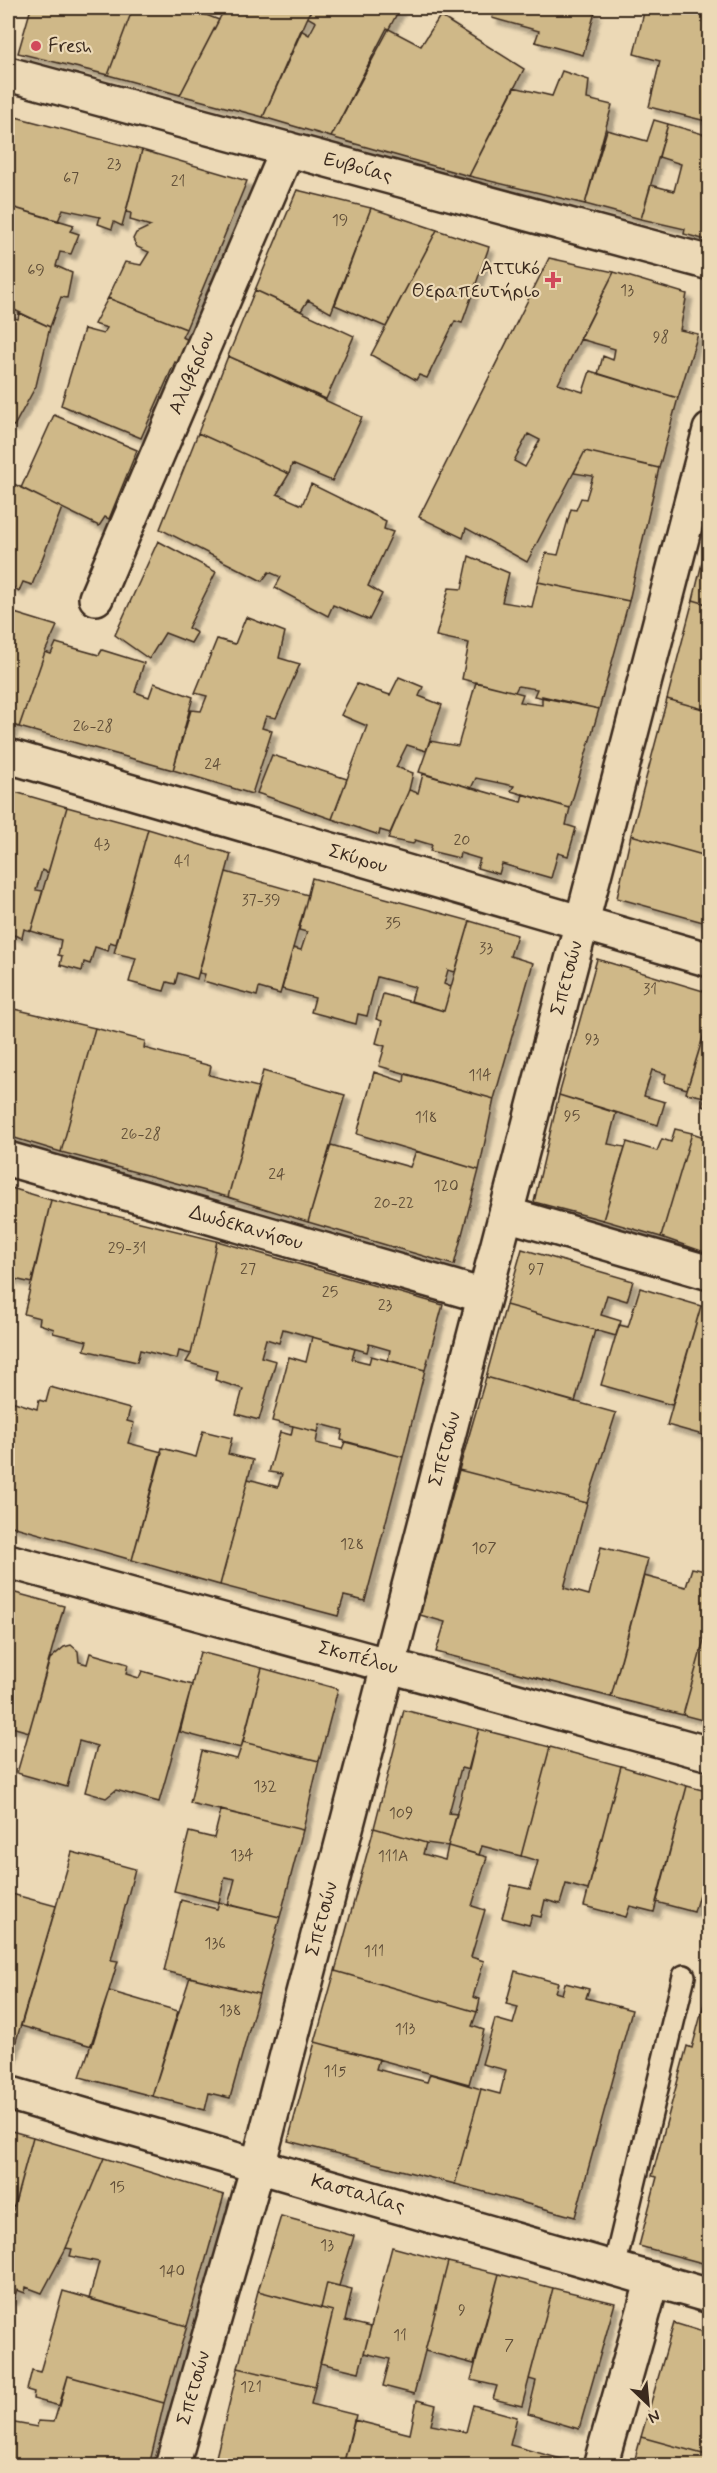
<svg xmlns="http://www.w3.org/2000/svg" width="717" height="2473" font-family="Mynerve,sans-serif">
  <defs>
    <filter id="shadow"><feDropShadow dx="5.5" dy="5.5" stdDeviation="1.5" flood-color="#0004"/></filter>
  </defs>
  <rect width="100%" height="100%" fill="#ecd9b6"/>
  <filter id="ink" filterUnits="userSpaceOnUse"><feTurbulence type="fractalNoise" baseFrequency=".0167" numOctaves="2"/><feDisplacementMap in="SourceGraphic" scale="12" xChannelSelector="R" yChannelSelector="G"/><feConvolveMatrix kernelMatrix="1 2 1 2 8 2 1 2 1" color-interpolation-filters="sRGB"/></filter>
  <g filter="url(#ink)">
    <!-- building -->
    <path fill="#cfb888" stroke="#3b2a1e" stroke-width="1.5" fill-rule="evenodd" filter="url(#shadow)" d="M31 8H133L108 75 18 53Z
      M133 8H203L201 13 219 20 180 95 108 75Z
      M225 8H312L263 117 180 95Z
      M312 8H400L331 137 263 117 301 30 309 35 316 22 307 17Z
      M495 8H588L595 12 583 55 535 42 539 31 492 18Z
      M645 8 675 13 676 8H710V122L649 107 660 61 634 54Z
      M440 16 524 69 469 176 331 137 387 28 421 46Z
      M562 71 589 80 587 99 612 105 585 204 469 176 514 87 552 96Z
      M8 115 142 150 122 226 114 222 112 229 98 224 100 217 63 209 58 221 8 206Z
      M654 120 668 124 641 219 585 204 607 130 647 141Z
      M668 124 710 136V241L684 234 685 229 641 219 651 185 674 191 681 164 659 157Z
      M142 150 247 181 186 329 108 298 125 262 141 265 149 252 137 247 133 239 136 233 151 226 130 220 131 213 126 212Z
      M297 190 371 208 331 313 308 300 301 311 255 290Z
      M8 206 74 225 70 231 79 234 71 254 60 252 56 266 72 273 67 298 61 297 50 327 8 307Z
      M371 208 437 230 386 327 335 305Z
      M437 230 489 247 462 323 455 321 427 378 419 375 416 380 371 355Z
      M549 258 614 272 558 384 583 392 590 371 678 398 659 468 585 451 527 562 466 528 463 538 419 517ZM528 434 540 440 525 467 514 461Z
      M614 272 687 294 680 330 698 334 678 398 598 374 603 356 613 360 615 349 580 339Z
      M255 290 354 336 326 399 228 356Z
      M108 298 186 329 182 337 189 340 179 364 175 362 141 438 61 405 84 329 103 334 107 328 94 324Z
      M19 313 50 327 36 386 14 426 8 424V316L18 319Z
      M228 356 362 417 332 481 292 464 289 474 198 433Z
      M54 415 137 450 109 519 105 517 99 526 21 488Z
      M198 433 289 474 277 494 302 505 311 484 386 521 384 529 393 532 368 586 382 594 369 620 333 605 328 616 275 588 281 577 269 572 262 581 160 529Z
      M585 451 659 468 629 601 538 582 546 553 558 555 571 509 576 510 581 498 586 499 593 476 574 473Z
      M8 481 62 508 32 585 23 582 19 591 8 584Z
      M710 530V605L693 600Z
      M158 541 216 572 188 628 197 633 191 643 165 633 149 659 115 635Z
      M469 556 509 573 502 602 532 607 538 582 629 601 599 709 534 696 537 689 518 686 515 692 462 679 469 643 436 636 449 588 462 589Z
      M693 600 710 605V711L667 699Z
      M8 611 57 626 45 652 19 727 13 725 11 732 8 731Z
      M246 617 285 632 279 658 300 664 276 718 266 716 262 728 272 731 252 794 173 770 191 710 201 711 207 696 195 693 217 639 235 644Z
      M56 643 99 655 102 650 144 663 135 692 149 697 154 683 193 697 173 770 19 727 45 652 51 654Z
      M399 677 423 687 419 696 442 705 426 751 407 745 396 767 413 773 409 790 390 833 380 830 379 835 332 819 367 726 341 715 357 684 390 695Z
      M476 682 523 694 520 702 542 705V696L599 709 570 808 511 791 514 786 476 778 471 788 419 772 430 741 458 746Z
      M667 699 710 711V857L631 835Z
      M272 755 347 779 332 819 257 793Z
      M423 774 521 802 523 794 570 808 566 825 576 828 568 856 558 853 551 878 502 864 499 874 477 868 480 859 460 853 459 858 430 851 432 845 415 840 413 844 388 839 409 790 418 793Z
      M8 790 67 807 48 873 42 870 36 890 43 891 31 931 24 929 22 938 8 933Z
      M67 807 148 829 116 944 110 942 108 951 95 947 90 964 84 962 82 971 60 965 62 956 58 955 61 940 31 931Z
      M148 829 231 854 197 979 178 973 175 984 167 982 164 991 129 982 136 958 114 953Z
      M631 835 710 857V924L617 898Z
      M226 872 308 895 280 994 259 988 257 996 203 981 205 974 199 973Z
      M312 878 470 921 455 972 448 970 444 984 451 987 444 1011 411 1001 415 987 377 977 367 1016 358 1014 356 1024 311 1012 315 998 282 989 293 948 301 950 307 932 299 930Z
      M470 921 517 935 510 956 533 963 494 1099 379 1066 385 1046 376 1043 382 1021 376 1019 383 994 444 1011Z
      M597 959 710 993V1015L687 1089 664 1082 666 1074 652 1070 644 1096 665 1102 658 1125 559 1095Z
      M14 1009 95 1028 61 1152 8 1136V1032Z
      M710 1015V1108L702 1106 705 1097 686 1093Z
      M95 1028 145 1041 144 1048 211 1066 209 1075 258 1087 228 1197 61 1152Z
      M263 1071 345 1095 308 1222 228 1197Z
      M374 1072 404 1082 405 1074 494 1099 479 1170 357 1134Z
      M559 1095 616 1113 608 1144 625 1147 603 1220 534 1202Z
      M675 1129 692 1133 661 1237 603 1220 627 1142 657 1151 662 1139 671 1142Z
      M692 1133 710 1139V1254L661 1237Z
      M331 1145 410 1167 416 1151 479 1170 454 1265 308 1222Z
      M8 1187 51 1200 32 1283 10 1278 11 1272 8 1271Z
      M51 1200 217 1241 191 1354 179 1351 177 1359 140 1350 137 1362 84 1350 87 1341 53 1333 54 1329 39 1324 40 1318 24 1314Z
      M217 1241 443 1305 425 1370 388 1360 390 1350 369 1344 367 1352 283 1329 279 1343 266 1339 261 1357 276 1361 259 1420 236 1414 243 1389 215 1380 217 1371 186 1362 191 1354Z
      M522 1249 633 1281 627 1301 607 1295 601 1315 621 1321 616 1336 506 1305Z
      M640 1288 701 1306 672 1405 601 1385 619 1325 628 1327Z
      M506 1305 595 1330 575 1402 486 1377Z
      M701 1306 710 1309V1437L667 1425Z
      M312 1337 355 1349 352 1359 369 1363 371 1356 425 1370 403 1457 341 1440 343 1430 320 1424 318 1432 272 1421 289 1357 306 1362Z
      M486 1377 616 1413 587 1503 459 1470Z
      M50 1387 130 1409 127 1421 134 1423 128 1443 162 1452 132 1560 8 1525V1400L37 1409 39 1400 46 1402Z
      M293 1426 318 1432 316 1443 342 1449 345 1442 403 1457 365 1601 344 1596 338 1616 220 1585 248 1479 278 1487 282 1474 269 1472 280 1432 291 1435Z
      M203 1431 232 1438 228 1454 253 1460 220 1585 132 1560 162 1448 196 1457Z
      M459 1470 587 1503 564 1588 589 1595 601 1547 648 1559 611 1697 436 1652 445 1622 420 1615Z
      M692 1568 710 1572V1618L683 1715 611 1697 644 1576 686 1587Z
      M8 1591 64 1606 29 1732 8 1726Z
      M710 1618V1722L683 1715Z
      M71 1645 78 1651 79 1662 87 1664 90 1653 128 1664 126 1674 139 1678 142 1671 192 1685 159 1802 116 1790 106 1798 85 1792 97 1746 79 1741 67 1787 17 1773 50 1659 64 1647Z
      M200 1652 262 1668 241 1748 180 1732Z
      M262 1668 338 1689 319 1761 243 1742Z
      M404 1710 479 1729 469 1770 461 1768 449 1813 457 1814 448 1846 426 1843 374 1828Z
      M479 1729 550 1747 521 1856 482 1846 479 1855 448 1846Z
      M243 1742 319 1761 303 1830 190 1803 202 1751 237 1759Z
      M550 1747 621 1766 588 1890 566 1884 560 1904 545 1900 541 1917 532 1915 529 1925 502 1918 511 1885 530 1889 538 1861 521 1856Z
      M621 1766 687 1786 654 1912 630 1906 626 1917 584 1906Z
      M687 1786 710 1792V1896L699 1894 694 1912 656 1902Z
      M221 1810 303 1830 280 1917 228 1905 235 1879 225 1877 219 1902 174 1891 189 1832 214 1838Z
      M374 1828 426 1843 423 1854 445 1860 448 1846 487 1857 472 1906 485 1910 471 1957 484 1961 473 1997 480 1999 477 2012 335 1971Z
      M72 1852 135 1869 111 1960 118 1961 92 2046 21 2026Z
      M8 1893 56 1906 11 2058 8 2057Z
      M181 1900 217 1909 219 1902 280 1917 259 1994 164 1971Z
      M335 1971 477 2012 472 2026 484 2030 469 2084 315 2042Z
      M515 1971 558 1983 555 1992 562 1994 565 1983 589 1989 586 1998 632 2010 575 2217 455 2184 481 2089 500 2094 506 2070 482 2064 495 2019 513 2024 518 2007 506 2004Z
      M190 1977 259 1994 230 2098 209 2093 205 2110 152 2096Z
      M709 1985H710V2265L639 2246 657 2177 652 2176 687 2046 692 2048Z
      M109 1991 178 2011 152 2096 80 2077Z
      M315 2042 379 2059 376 2069 427 2082 430 2074 481 2089 455 2184 288 2141Z
      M8 2130 33 2137 14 2207 8 2205Z
      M33 2137 104 2158 66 2248 42 2293 26 2287 25 2293 17 2290 13 2300 8 2298V2228Z
      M104 2158 224 2195 187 2326 89 2299 99 2262 70 2256 72 2249 66 2248Z
      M281 2216 354 2236 339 2286 327 2283 321 2308 258 2291Z
      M392 2247 448 2262 414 2394 383 2386 390 2359 364 2353Z
      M448 2262 499 2274 474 2364 425 2351Z
      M499 2274 553 2288 522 2406 493 2399 497 2386 471 2380Z
      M327 2283 352 2289 345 2321 371 2327 359 2372 320 2363 333 2311 321 2308Z
      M553 2288 615 2303 579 2429 528 2414 536 2381 529 2379Z
      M63 2291 187 2326 164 2403 68 2376 60 2406 33 2399 34 2392 27 2390 32 2370 40 2372Z
      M258 2291 333 2311 315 2386 238 2368Z
      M674 2323 710 2334V2456L641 2437Z
      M238 2368 315 2386 311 2404 356 2415 343 2466H251L216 2457Z
      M68 2376 164 2403 149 2466H8L9 2422 37 2427 38 2421 54 2422Z
      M417 2400 436 2405 431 2425 466 2432 473 2405 517 2417 510 2445 565 2460 563 2466H343L354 2420 410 2434Z
      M641 2437 710 2456V2466H633Z"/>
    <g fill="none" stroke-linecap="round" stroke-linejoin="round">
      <!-- lane casing -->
      <g stroke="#3b2a1e" stroke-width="26">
        <path id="lane" d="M614 2268 684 1976"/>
      </g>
      <!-- street casing -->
      <g stroke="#3b2a1e" stroke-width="38">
        <path id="street" d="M8 74 710 263
          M96 598 288 149
          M8 756 710 960
          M8 1159 484 1296
          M506 1214 710 1273
          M8 1561 710 1754
          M8 2093 258 2166 172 2466
          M600 2466 653 2279"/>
      </g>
      <!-- secondary casing -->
      <g stroke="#3b2a1e" stroke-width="38">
        <path id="secondary" d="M710 430 258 2166 710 2296"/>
      </g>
      <!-- lane -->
      <use href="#lane" stroke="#ecd9b6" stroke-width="21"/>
      <!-- street -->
      <use href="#street" stroke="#ecd9b6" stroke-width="33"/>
      <!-- secondary -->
      <use href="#secondary" stroke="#ecd9b6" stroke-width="33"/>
    </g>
  </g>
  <!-- markers -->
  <g fill="#d1495b" stroke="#ecd9b6" stroke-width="2">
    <circle cx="36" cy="46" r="6"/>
    <path d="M550 271h6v6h6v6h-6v6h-6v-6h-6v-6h6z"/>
  </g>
  <g text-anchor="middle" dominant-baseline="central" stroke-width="4.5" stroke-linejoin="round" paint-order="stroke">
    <!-- number labels -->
    <g font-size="16" fill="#604e38">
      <text x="114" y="164">23</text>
      <text x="71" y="178">67</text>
      <text x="178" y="181">21</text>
      <text x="340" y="220">19</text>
      <text x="36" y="270">69</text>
      <text x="627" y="290">13</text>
      <text x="661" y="337">98</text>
      <text x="93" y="726">26-28</text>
      <text x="213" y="764">24</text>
      <text x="462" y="840">20</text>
      <text x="102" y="844">43</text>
      <text x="182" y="861">41</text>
      <text x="261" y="900">37-39</text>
      <text x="393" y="923">35</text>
      <text x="486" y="948">33</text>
      <text x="650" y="989">31</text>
      <text x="592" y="1039">93</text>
      <text x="480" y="1075">114</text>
      <text x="572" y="1116">95</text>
      <text x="426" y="1117">118</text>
      <text x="141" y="1134">26-28</text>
      <text x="277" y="1174">24</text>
      <text x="446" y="1186">120</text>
      <text x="394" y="1203">20-22</text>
      <text x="127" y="1248">29-31</text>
      <text x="248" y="1269">27</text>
      <text x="536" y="1269">97</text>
      <text x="330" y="1292">25</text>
      <text x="385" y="1305">23</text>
      <text x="352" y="1544">128</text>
      <text x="484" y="1548">107</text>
      <text x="265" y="1786">132</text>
      <text x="401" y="1813">109</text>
      <text x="242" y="1855">134</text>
      <text x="393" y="1856">111Α</text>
      <text x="215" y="1943">136</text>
      <text x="374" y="1951">111</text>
      <text x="230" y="2010">138</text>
      <text x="405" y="2029">113</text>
      <text x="335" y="2071">115</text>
      <text x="117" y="2187">15</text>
      <text x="327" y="2245">13</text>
      <text x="172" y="2271">140</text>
      <text x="462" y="2310">9</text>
      <text x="400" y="2335">11</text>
      <text x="509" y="2345">7</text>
      <text x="251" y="2387">121</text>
    </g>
    <!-- poi labels -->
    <g font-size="20" fill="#3b2a1e" stroke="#ecd9b6" text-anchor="start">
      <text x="48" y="46">Fresh</text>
      <text x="540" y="268" text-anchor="end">Αττικό<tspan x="540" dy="23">Θεραπευτήριο</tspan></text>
    </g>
    <!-- street labels -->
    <g font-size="20" fill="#3b2a1e" stroke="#ecd9b6">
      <text transform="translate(358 168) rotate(15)">Ευβοίας</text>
      <text transform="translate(192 373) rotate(-67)">Αλιβερίου</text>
      <text transform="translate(358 859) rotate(16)">Σκύρου</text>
      <text transform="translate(567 978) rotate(-75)">Σπετσών</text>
      <text transform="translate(246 1228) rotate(16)">Δωδεκανήσου</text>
      <text transform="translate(445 1449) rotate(-75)">Σπετσών</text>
      <text transform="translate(358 1658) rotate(15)">Σκοπέλου</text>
      <text transform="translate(322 1919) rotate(-75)">Σπετσών</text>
      <text transform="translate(358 2194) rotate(16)">Κασταλίας</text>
      <text transform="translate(194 2388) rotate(-74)">Σπετσών</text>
    </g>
  </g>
  <!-- margin -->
  <rect width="717" height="2473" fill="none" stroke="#ecd9b6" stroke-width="30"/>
  <rect x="15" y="15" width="687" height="2443" fill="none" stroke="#3b2a1e" stroke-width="2" filter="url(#ink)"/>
  <!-- north arrow -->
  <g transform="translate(648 2404) rotate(154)" stroke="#ecd9b6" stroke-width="4.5" paint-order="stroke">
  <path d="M0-4.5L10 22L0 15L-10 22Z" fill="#3b2a1e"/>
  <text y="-9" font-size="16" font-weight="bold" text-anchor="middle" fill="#3b2a1e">N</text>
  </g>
</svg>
